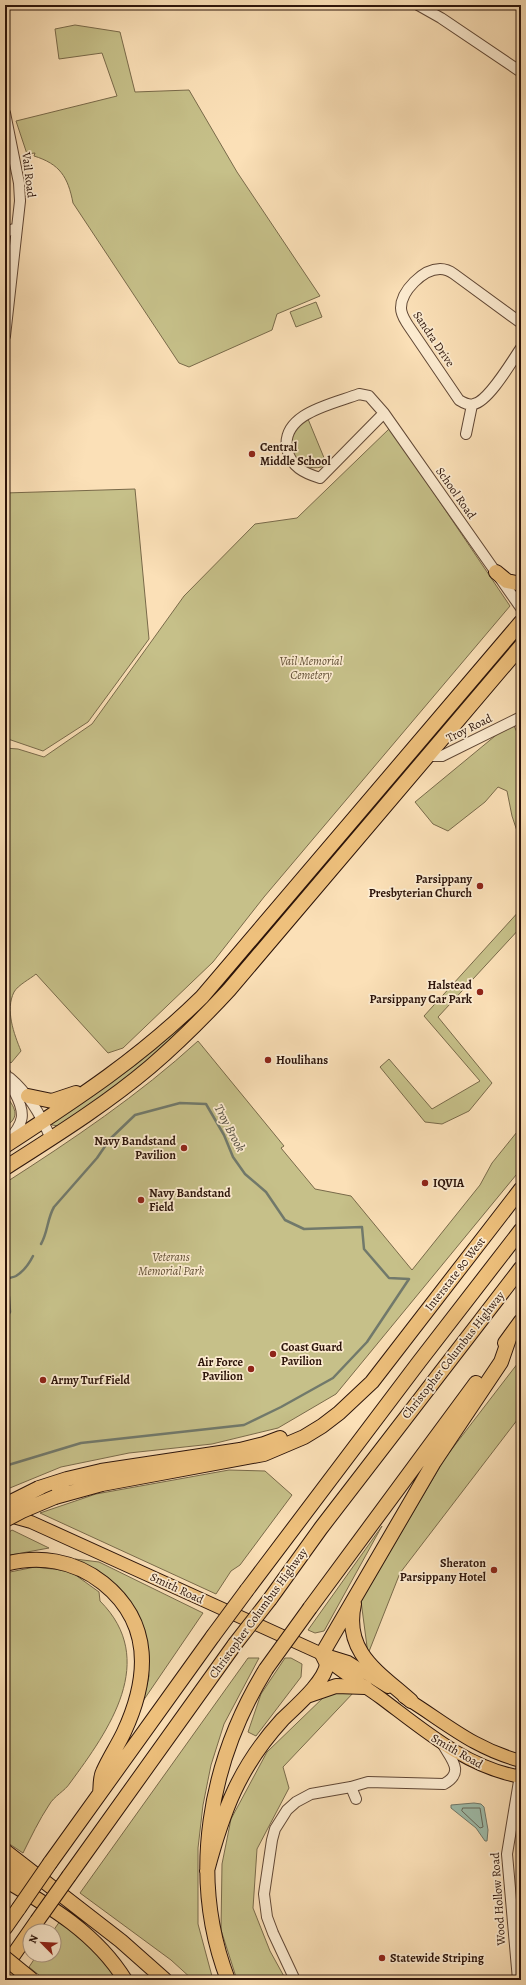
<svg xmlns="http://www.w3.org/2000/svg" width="526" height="1985" font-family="Alegreya,serif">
  <rect width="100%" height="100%" fill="#fbe0b7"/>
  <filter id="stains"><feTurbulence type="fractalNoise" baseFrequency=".005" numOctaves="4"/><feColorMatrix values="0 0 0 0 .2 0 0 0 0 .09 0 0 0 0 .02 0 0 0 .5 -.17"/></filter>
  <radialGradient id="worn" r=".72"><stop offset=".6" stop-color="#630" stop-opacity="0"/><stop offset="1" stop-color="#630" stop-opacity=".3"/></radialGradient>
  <!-- green -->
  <path fill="#c6c089" stroke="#796a4a" d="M75 25 120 32 135 92 189 90 237 172 320 296 277 314 272 330 189 367 179 363 73 203C68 177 60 164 34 156L35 153 27 154 16 121 117 96 102 53 59 59 55 29Z
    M316 302 322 317 296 327 290 312Z
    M308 419 327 465C301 477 281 448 295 429 298 425 304 422 308 419Z
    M390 428 510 606 264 897 213 962 123 1048 108 1053 36 974C30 979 18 985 14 992 5 1010 14 1034 21 1051L11 1063 5 1058V748L18 749 44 757 92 724 184 596 255 524 297 518Z
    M135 489 149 639 88 722 43 751 8 739 5 734V493Z
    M485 672 454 714 241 969 167 1045 121 1084 59 1126 52 1125 51 1122 161 1041Z
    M512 722 521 740V843L512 816 507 791 498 787 485 802 448 831 433 824 415 802Z
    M521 909V927L438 1017 492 1083 469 1111 442 1124 425 1122 380 1067 389 1059 432 1109 480 1081 424 1016Z
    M198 1041 284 1146 281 1148 315 1189 351 1196 412 1270 480 1185 492 1163 521 1127V1169L336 1394 278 1428 212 1444 129 1453 61 1467 5 1490V1183C72 1140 139 1095 198 1041Z
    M5 1094C14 1107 22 1116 5 1127Z
    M521 1359V1415L400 1573 368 1654 361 1601 445 1458Z
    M229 1470 265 1471 292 1495 240 1565 231 1571 216 1594 40 1513 96 1494Z
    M382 1526 324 1631 315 1633 308 1630Z
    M12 1530 49 1548 5 1556V1535Z
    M75 1559 99 1562 203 1613 143 1701 149 1676 146 1648 110 1581Z
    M35 1567 70 1571 99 1592 100 1601C159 1660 109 1730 70 1783 65 1791 54 1796 49 1805 39 1820 31 1837 23 1853L5 1841V1573Z
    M248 1658H259L224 1724 211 1765 203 1805 198 1848V1924L213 1980H193L171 1960 80 1893Z
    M285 1658H291L302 1664 301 1677 256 1736 248 1732 261 1694Z
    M355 1691 283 1767 289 1788 257 1849 253 1908 270 1951 286 1980H237L221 1930 222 1864 231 1819 267 1752 327 1694Z
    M60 1921C83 1938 101 1957 118 1980H45L29 1967 37 1955H54L53 1931Z"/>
  <!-- water -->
  <path fill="#9fbdab" stroke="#71796b" d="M474 1803 481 1804 484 1807 488 1830 487 1841H485L476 1828 451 1808V1805Z"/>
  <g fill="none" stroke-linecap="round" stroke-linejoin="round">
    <!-- shore -->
    <path stroke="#66685a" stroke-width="1" d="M463 1808H480L483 1827 480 1828 462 1811Z"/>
    <!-- stream -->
    <path stroke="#71796b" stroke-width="2.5" d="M5 1281C8 1277 12 1278 16 1276 24 1271 29 1264 33 1256
      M5 1293 9 1297 10 1312 5 1321
      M5 1466 81 1443 244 1425 281 1407 333 1378 367 1342 409 1279 389 1278 364 1249 362 1227 304 1229 285 1220 266 1192 245 1174 233 1157 224 1135 206 1104 180 1103 135 1115 110 1139 97 1158 54 1207C47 1219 48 1232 41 1244"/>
    <!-- minor casing -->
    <g stroke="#604735" stroke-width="12">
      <path id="minor" d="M418 5 441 18 521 72
        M5 113 19 183 20 201 5 336
        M5 232 17 228
        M521 323 454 274C450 271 445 269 440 269 423 269 401 291 401 308 401 315 405 320 408 325L459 400C464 403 469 406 474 404 489 401 512 361 521 348
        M384 413 320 478C304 473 291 467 287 449 281 413 333 404 359 394L369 396 384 413 521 608
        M466 434 472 405
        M427 756H442L521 717
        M5 1073C9 1079 11 1086 15 1093 26 1114 24 1123 8 1141
        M10 1078C29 1094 41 1115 51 1139
        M351 1787 356 1799
        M295 1980 273 1933 267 1917 264 1894 272 1840 275 1829 287 1810 296 1802 311 1794 351 1787 368 1782 444 1784C466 1772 450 1758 442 1743
        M518 1980 507 1854 521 1769"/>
    </g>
    <!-- major casing -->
    <g stroke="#2c140a" stroke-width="14">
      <path id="major" d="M6 1515 31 1522 322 1654 348 1662 388 1687
        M324 1657C342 1673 362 1684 381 1698 425 1731 466 1767 521 1777
        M404 1697C445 1722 472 1748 521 1761"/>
    </g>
    <!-- highway casing -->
    <g stroke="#2c140a" stroke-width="16">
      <path id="highway" d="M496 572 507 581 521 584
        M28 1096 52 1101 76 1093
        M5 1146C77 1099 140 1058 202 997L521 622
        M5 1168C55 1136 105 1105 150 1067 178 1043 204 1017 229 990L521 646
        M505 1343 521 1321
        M39 1488 67 1479 101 1471 240 1450 264 1444 280 1438
        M55 1497 102 1484 264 1454 304 1437 322 1426 339 1413 372 1382 521 1189
        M5 1564C39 1555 74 1560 103 1583 153 1623 149 1678 124 1732 118 1745 109 1758 103 1772 100 1778 101 1786 100 1793
        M247 1590 419 1362 521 1230
        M270 1599 321 1528 521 1268
        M354 1604C343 1653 380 1673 411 1701
        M310 1608 476 1383
        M307 1696 336 1686 365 1687
        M5 1851 121 1941 165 1980
        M50 1863 213 1636
        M5 1866 35 1884
        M207 1871C223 1811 239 1767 282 1720 295 1707 325 1682 327 1664L322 1654 434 1462 501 1362 510 1336
        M69 1876 235 1644
        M5 1880C50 1906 97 1934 125 1980
        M5 1928 19 1908
        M5 1967 37 1921
        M6 1980 12 1957
        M228 1980C188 1876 209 1762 266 1669"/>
    </g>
    <!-- minor -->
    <use href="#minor" stroke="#fcebd0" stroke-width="10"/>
    <!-- major -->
    <use href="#major" stroke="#eec07c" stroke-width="12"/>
    <!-- highway -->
    <use href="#highway" stroke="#eec07c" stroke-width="14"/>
    <!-- highway-bridge casing -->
    <g stroke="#2c140a" stroke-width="16" stroke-linecap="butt">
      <path id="highway-bridge" d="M5 1505 39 1488
        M5 1520 22 1511 55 1497
        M213 1636 247 1590
        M235 1644 270 1599
        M266 1669 310 1608
        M19 1908 50 1863
        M37 1921 69 1876
        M5 1958 32 1980"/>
    </g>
    <!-- highway-bridge -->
    <use href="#highway-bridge" stroke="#eec07c" stroke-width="14"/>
  </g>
  <!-- markers -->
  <g fill="#8f2418" stroke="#fcebd0" stroke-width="1.5">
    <circle cx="252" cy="454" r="4"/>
    <circle cx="480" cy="886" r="4"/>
    <circle cx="480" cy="992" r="4"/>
    <circle cx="268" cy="1060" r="4"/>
    <circle cx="184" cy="1148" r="4"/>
    <circle cx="425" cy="1183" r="4"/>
    <circle cx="141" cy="1200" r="4"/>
    <circle cx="273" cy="1354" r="4"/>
    <circle cx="251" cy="1369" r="4"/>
    <circle cx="43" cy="1380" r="4"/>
    <circle cx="494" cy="1570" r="4"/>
    <circle cx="382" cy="1958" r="4"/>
  </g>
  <g text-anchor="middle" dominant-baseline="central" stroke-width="3.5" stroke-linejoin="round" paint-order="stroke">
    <!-- street labels -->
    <g font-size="12" fill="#2c140a" stroke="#fcebd0">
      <text transform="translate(29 175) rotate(83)">Vail Road</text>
      <text transform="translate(434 339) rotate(56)">Sandra Drive</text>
      <text transform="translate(456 493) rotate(55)">School Road</text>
      <text transform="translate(469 728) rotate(-26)">Troy Road</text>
      <text transform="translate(455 1274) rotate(-52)">Interstate 80 West</text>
      <text transform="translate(453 1355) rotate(-52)">Christopher Columbus Highway</text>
      <text transform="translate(177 1588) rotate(25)">Smith Road</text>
      <text transform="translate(258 1613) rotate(-54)">Christopher Columbus Highway</text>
      <text transform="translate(457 1751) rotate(30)">Smith Road</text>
      <text transform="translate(498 1899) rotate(-94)">Wood Hollow Road</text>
    </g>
    <!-- poi labels -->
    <g font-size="12" font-weight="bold" fill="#2c140a" stroke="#fcebd0" text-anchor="start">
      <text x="260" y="447">Central<tspan x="260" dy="14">Middle School</tspan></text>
      <text x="472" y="879" text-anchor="end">Parsippany<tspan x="472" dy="14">Presbyterian Church</tspan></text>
      <text x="472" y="985" text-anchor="end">Halstead<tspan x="472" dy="14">Parsippany Car Park</tspan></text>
      <text x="276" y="1060">Houlihans</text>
      <text x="176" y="1141" text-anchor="end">Navy Bandstand<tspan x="176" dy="14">Pavilion</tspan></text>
      <text x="433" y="1183">IQVIA</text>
      <text x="149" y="1193">Navy Bandstand<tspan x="149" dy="14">Field</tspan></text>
      <text x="281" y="1347">Coast Guard<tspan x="281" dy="14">Pavilion</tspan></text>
      <text x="243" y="1362" text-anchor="end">Air Force<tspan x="243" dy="14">Pavilion</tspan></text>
      <text x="51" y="1380">Army Turf Field</text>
      <text x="486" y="1563" text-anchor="end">Sheraton<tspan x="486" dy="14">Parsippany Hotel</tspan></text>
      <text x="390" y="1958">Statewide Striping</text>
    </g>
    <!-- park labels -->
    <g font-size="12" font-style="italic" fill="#625036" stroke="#fcebd0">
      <text x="311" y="661">Vail Memorial<tspan x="311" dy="14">Cemetery</tspan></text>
      <text x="171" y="1257">Veterans<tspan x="171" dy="14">Memorial Park</tspan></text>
    </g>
    <!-- water labels -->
    <g font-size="13" font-style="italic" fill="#544f42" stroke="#fcebd0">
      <text transform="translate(230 1128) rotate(62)">Troy Brook</text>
    </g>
  </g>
  <!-- margin -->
  <rect width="526" height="1985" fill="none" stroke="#fbe0b7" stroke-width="20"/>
  <rect x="6" y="6" width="514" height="1973" fill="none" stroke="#2c140a" stroke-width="2"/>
  <rect x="10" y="10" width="506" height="1965" fill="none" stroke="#2c140a"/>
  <!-- north arrow -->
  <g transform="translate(42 1943) rotate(294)"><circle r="19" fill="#fcebd0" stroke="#a99581"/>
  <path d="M0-3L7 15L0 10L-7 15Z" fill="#8f2418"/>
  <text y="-6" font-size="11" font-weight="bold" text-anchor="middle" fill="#2c140a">N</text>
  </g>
  <rect width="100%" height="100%" filter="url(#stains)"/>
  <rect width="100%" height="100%" fill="url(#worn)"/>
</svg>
